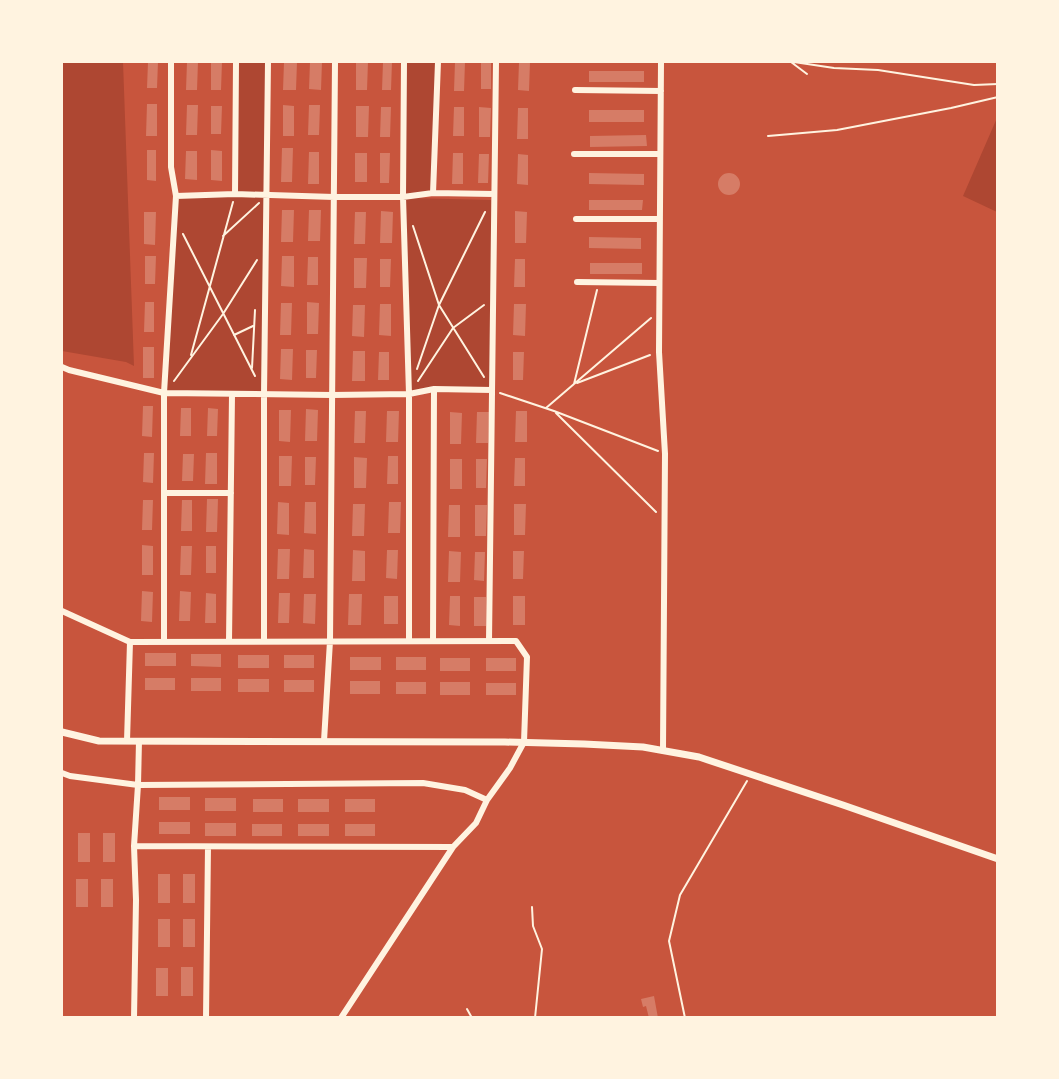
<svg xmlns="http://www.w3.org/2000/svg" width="1059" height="1079" font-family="Georgia,serif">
  <rect width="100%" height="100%" fill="#c8553d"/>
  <!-- green -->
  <path fill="#ae4732" d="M62 62H123L134 366 126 362 62 351Z
    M236 62H268L264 395 164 393 176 196 235 194Z
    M404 62H438L433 193 409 198 491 200 492 390 409 394 403 197Z
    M997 118 998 212H997L963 196Z"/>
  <!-- building -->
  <path fill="#d67c66" d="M148 62H158L157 88H147Z
    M187 62H198L197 90H186Z
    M211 62H222L221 90H211Z
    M284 62H297L296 90H283Z
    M310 62H322L321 90 309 89Z
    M356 62H368L367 90H356Z
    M383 62H392L391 90H382Z
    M455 62H465L464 91H454Z
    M481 62H491V89H481Z
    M519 62H530L529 91 518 90Z
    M589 71H644V82H589Z
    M147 104H157V136H146Z
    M187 105H198L197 135H186Z
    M283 105 294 106V136H283Z
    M309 105H320L319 135H308Z
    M211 106H222L221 134H211Z
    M356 106H369L368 137H356Z
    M381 107H391L390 137H380Z
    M454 107H464V136H453Z
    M479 107 491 108 490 137H479Z
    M518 108H528V139H517Z
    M589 110H644V122H589Z
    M646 135 647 146 590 147V136Z
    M282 148H293L292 182H281Z
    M147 150H156V181L147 180Z
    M211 150 222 151V181L211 180Z
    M186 151H197V180L185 179Z
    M309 152H319V184H308Z
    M355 153H367V182H355Z
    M380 153H390L389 183H380Z
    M453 153H463V184H452Z
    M479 154H489L488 183H478Z
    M518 154 528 155V185L517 184Z
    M718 184a11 11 0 1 1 22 0a11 11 0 1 1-22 0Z
    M589 173 644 174V185L589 184Z
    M589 200H643L642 210H589Z
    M282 210H294L293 242H281Z
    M309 210H321L320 241H308Z
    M381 211 393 212 392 243H380Z
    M515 211 527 212 526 243H515Z
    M144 212H156L155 245 144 244Z
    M355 212H366L365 244H354Z
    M589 237 641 238V249L589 248Z
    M145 256H156L155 284H145Z
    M282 256H294V287L281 286Z
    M308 257H318V285H307Z
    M354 258H367L366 288H354Z
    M380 259H391L390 287H380Z
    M515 259H525V287H514Z
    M590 263H642V274H590Z
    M145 302H154V332H144Z
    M307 302 319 303 318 334H307Z
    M281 303H292L291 335H280Z
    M380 304H391V336L379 335Z
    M514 304H526L525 336 513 335Z
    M353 305H365L364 337 352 336Z
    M143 347H154V378H143Z
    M281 349H293L292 380 280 379Z
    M306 350H317L316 378H306Z
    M353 351H365V381H352Z
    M379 352H389V380H378Z
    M513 352H524L523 380H513Z
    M143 406H153L152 437 142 436Z
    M181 408H191V436H180Z
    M208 408 218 409 217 436H207Z
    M306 409 318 410 317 441H305Z
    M279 410H291L290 442 279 441Z
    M355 411H366L365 443H354Z
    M387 411H399L398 442H386Z
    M516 411H527V442H515Z
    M450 412 462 413 461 444H450Z
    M477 412H489L488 443H476Z
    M144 453H154L153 483 143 482Z
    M206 453H217V484H205Z
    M183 454H194L193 481H182Z
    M279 456H292L291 486H279Z
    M388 456H398V484H387Z
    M305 457H316L315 485H305Z
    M354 457 367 458 366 488H354Z
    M515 458H525V486H514Z
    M450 459H462V489H450Z
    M476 459H487L486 488H476Z
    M207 499H218L217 532H206Z
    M143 500H153L152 530H142Z
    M182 500H192V531H181Z
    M278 502 289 503V535L277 534Z
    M305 502H316V534L304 533Z
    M389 502H401L400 533H388Z
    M353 504H365L364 536H352Z
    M514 504H526L525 535H514Z
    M449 505H460V537H448Z
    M475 505H487L486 536H475Z
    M142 545 153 546V575H142Z
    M181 546H192L191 575H180Z
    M206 546H216V573H206Z
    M278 549H290L289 579H277Z
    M304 549 314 550V578H303Z
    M353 550 365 551V581H352Z
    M387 550H398L397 579 386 578Z
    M449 551 461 552 460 582H448Z
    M513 551H524L523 579H513Z
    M475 552H485L484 581 474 580Z
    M142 591 153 592 152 622 141 621Z
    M180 591 191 592 190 621H179Z
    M206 593 216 594V623H205Z
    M279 593H290L289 623H278Z
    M304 594H316L315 624 303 623Z
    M349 594H362L361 625H348Z
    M384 596H398V624H384Z
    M450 596H460V626L449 625Z
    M513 596H525V625H513Z
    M474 597H486V626H474Z
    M145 653H176V666H145Z
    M191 654H221V667L191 666Z
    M238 655H269V668H238Z
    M284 655H314V668H284Z
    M350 657H381V670H350Z
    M396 657H426V670H396Z
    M440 658H470V671H440Z
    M486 658H516V671H486Z
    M145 678H175V690H145Z
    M191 678H221V691H191Z
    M238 679H269V692H238Z
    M284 680H314V692H284Z
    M350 681H380V694H350Z
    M396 682H426V694H396Z
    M440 682H470V695H440Z
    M486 683H516V695H486Z
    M159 797H190V810H159Z
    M205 798H236V811H205Z
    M253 799H283V812H253Z
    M298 799H329V812H298Z
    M345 799H375V812H345Z
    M159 822H190V834H159Z
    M205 823H236V836H205Z
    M252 824H282V836H252Z
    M298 824H329V836H298Z
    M345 824H375V836H345Z
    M78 833H90V862H78Z
    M103 833H115V862H103Z
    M158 874H170V903H158Z
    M183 874H195V903H183Z
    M76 879H88V907H76Z
    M101 879H113V907H101Z
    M158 919H170V947H158Z
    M183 919H195V947H183Z
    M181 967H193V996H181Z
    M156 968H168V996H156Z
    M654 996 658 1018H649L646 1006 643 1007 641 999Z"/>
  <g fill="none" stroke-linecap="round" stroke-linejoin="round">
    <!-- path -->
    <path stroke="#fff3e0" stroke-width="2" d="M791 62 807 74
      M794 62 834 68 878 70 974 85 998 84
      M768 136 837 130 951 108 998 97
      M413 226 439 305 484 377
      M183 234 255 376
      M223 236 259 203
      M234 335 253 326
      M191 355 233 202
      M252 368 255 310
      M417 369 439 305 485 212
      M174 381 223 314 257 260
      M418 381 453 328 484 305
      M577 383 650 355
      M574 384 597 290
      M500 393 554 411 658 451
      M546 408 651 318
      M556 413 656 512
      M532 907 533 926 542 949 535 1018
      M467 1009 472 1018
      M685 1018 669 941 680 895 747 781"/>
    <!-- minor -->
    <path stroke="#fff3e0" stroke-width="6" d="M404 62 403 197 409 394V641
      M661 62 659 352 665 454 663 750
      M575 90 661 91
      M574 154H660
      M433 193 438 62
      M235 194 236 62
      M176 196 235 194 334 197H403L433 193 494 194
      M576 219H660
      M577 282 659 283
      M62 367 69 370 164 393 332 395 409 394 434 389 492 390
      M164 493H231
      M62 611 130 642 516 641 527 657 524 742 510 768 487 800 476 823 453 847 341 1018
      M229 641 232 395
      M264 641V395L268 62
      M433 641 434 389
      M489 641 496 62
      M164 642V393L176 196 171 167V62
      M127 741 130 642
      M324 741 330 641 335 62
      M62 773 70 776 138 785 423 783 465 790 487 800
      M134 846 453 847
      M134 1018 136 900 134 846 138 785 139 741
      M206 1018 208 847"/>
    <!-- tertiary -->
    <path stroke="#fff3e0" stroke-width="7" d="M62 732 99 741 505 742 584 744 643 747 699 757 843 805 998 859"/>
  </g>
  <!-- border -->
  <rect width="1059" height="1079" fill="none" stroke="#fff3e0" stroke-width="126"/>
</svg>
